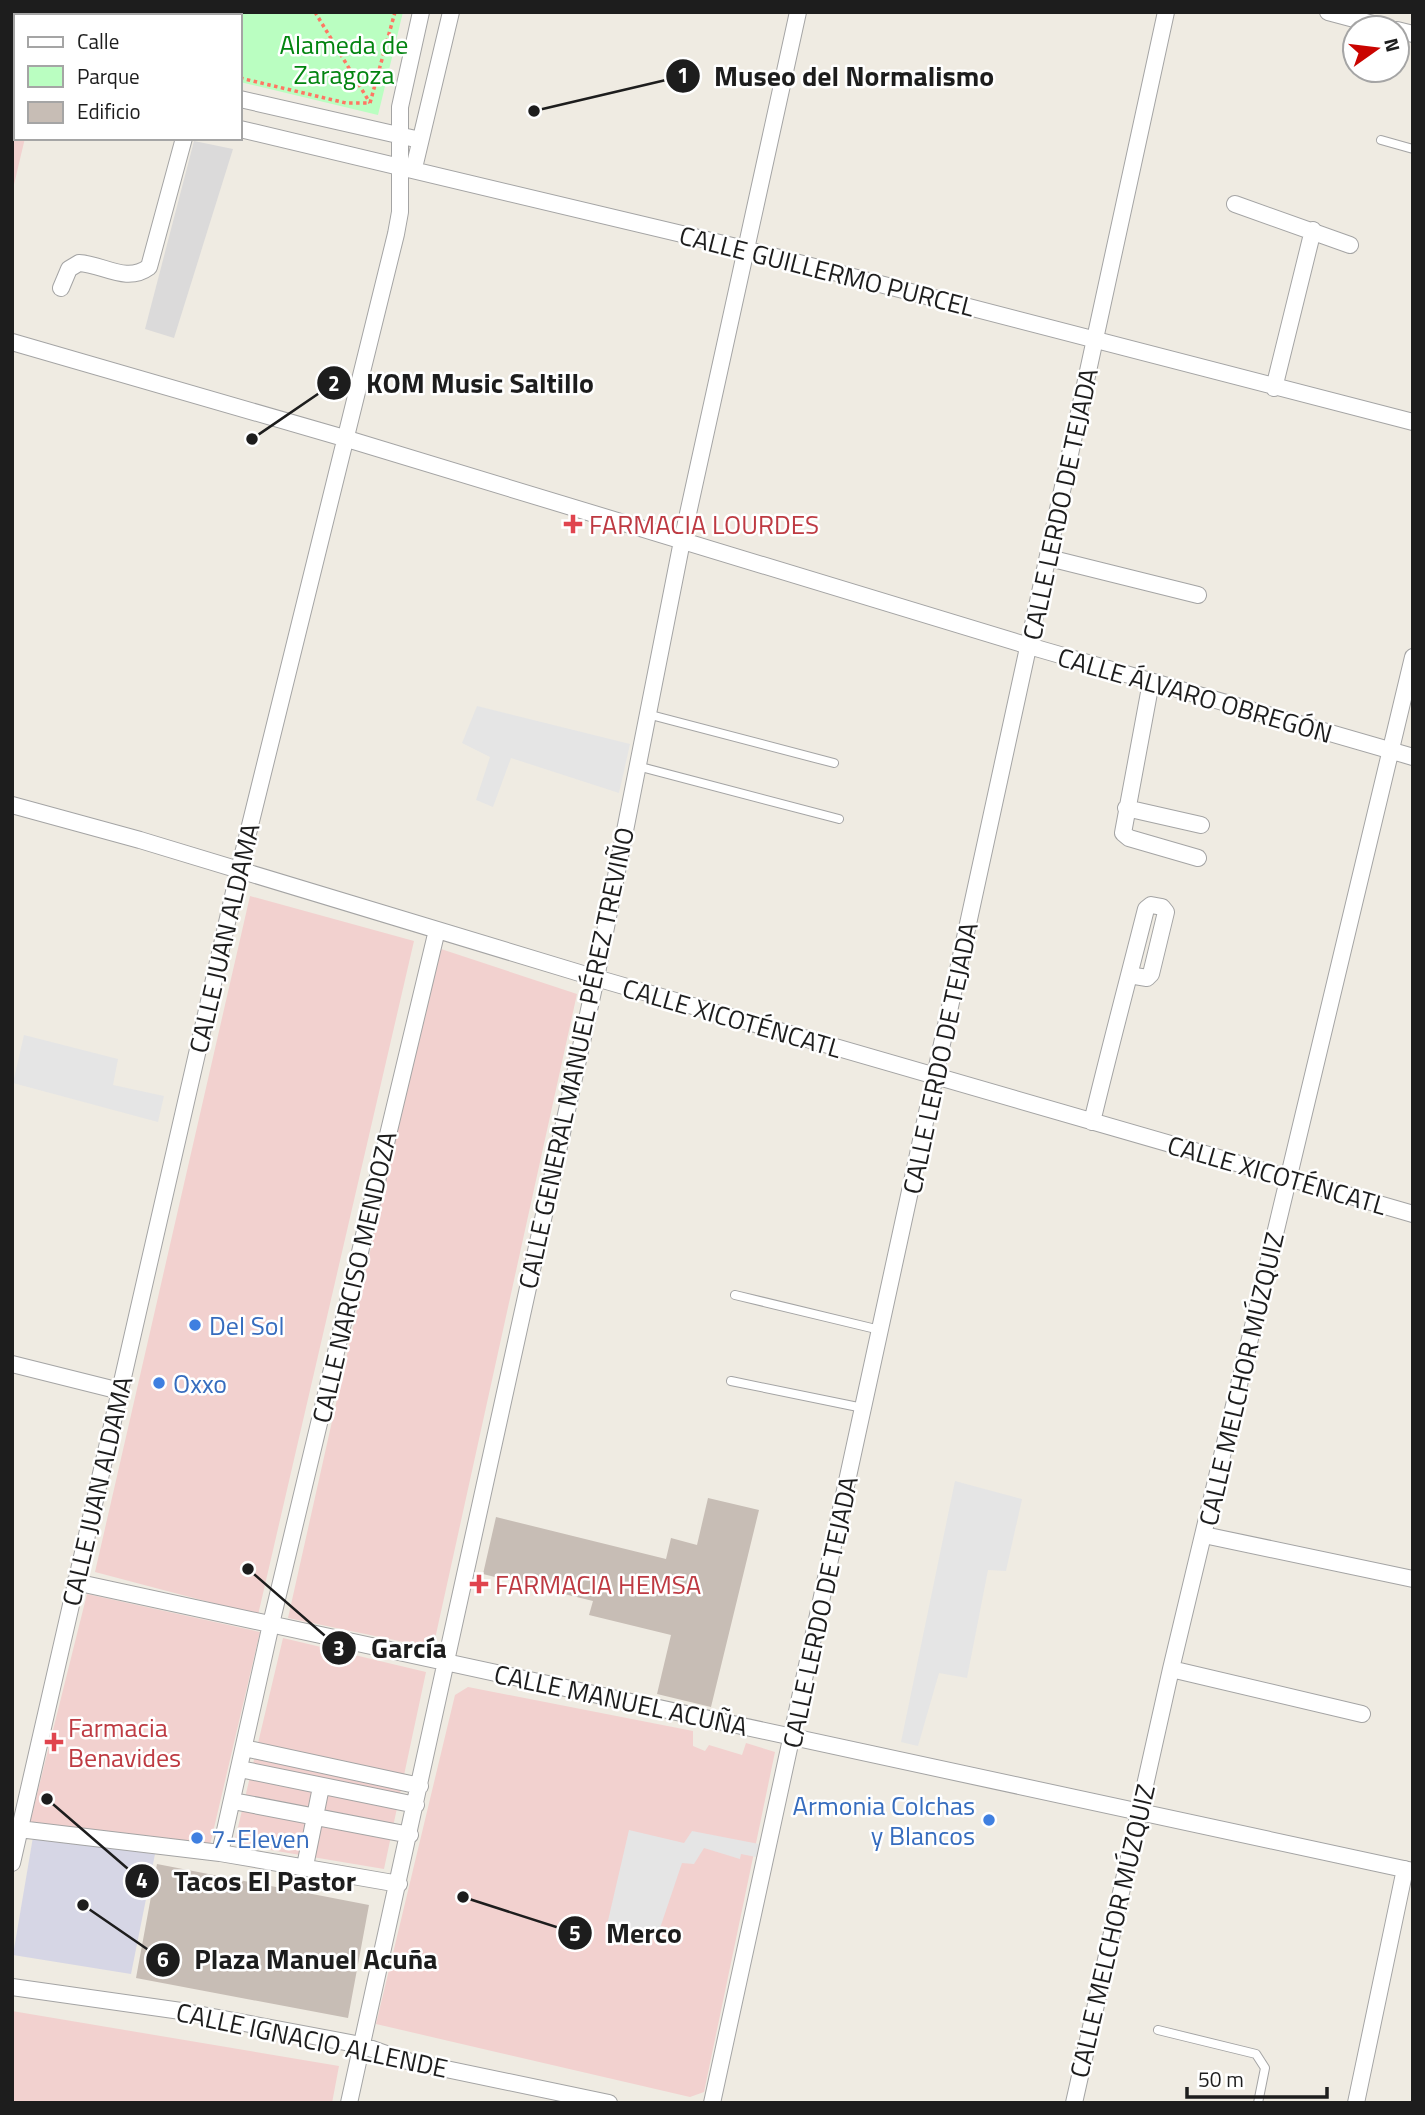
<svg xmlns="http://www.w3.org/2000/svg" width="1425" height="2115" font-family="'Titillium Web',sans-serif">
  <rect width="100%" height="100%" fill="#efebe2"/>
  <!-- residential -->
  <path fill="#dbdada" d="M194 141 233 149 174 338 145 329Z"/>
  <!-- commercial -->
  <path fill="#f2d1cf" d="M12 90 16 91V138H25L12 193Z
    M250 896 414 941 258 1615 95 1572Z
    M438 948 577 994 433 1648 288 1618Z
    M87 1594 260 1632 210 1845 30 1822Z
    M283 1638 426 1672 384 1869 234 1844Z
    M468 1687 693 1731V1746L705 1751 709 1745 742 1755 746 1743 775 1752 704 2092 690 2097 376 2024 455 1695Z
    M12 2011 339 2066 332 2103H12Z"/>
  <!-- park -->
  <path fill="#bafec1" d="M12 12H403L378 115 240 82V16H16V29L12 28Z"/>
  <!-- parking -->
  <path fill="#e5e5e5" d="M477 706 630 744 619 793 511 758 493 807 476 800 490 757 462 743Z
    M24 1035 118 1059 113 1085 164 1096 158 1122 13 1083Z
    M955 1481 1022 1499 1006 1571 988 1570 967 1678 939 1673 918 1746 901 1742Z
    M629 1830 684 1843 692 1831 759 1844 756 1857 741 1854 740 1859 704 1848 694 1864 682 1863 656 1940 607 1925Z"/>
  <!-- plaza -->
  <path fill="#d6d6e5" d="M33 1837 155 1854 131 1974 13 1955Z"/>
  <!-- building -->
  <path fill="#c7bdb5" d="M708 1498 759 1510 711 1707 657 1694 671 1635 589 1615 593 1601 483 1574 496 1517 666 1559 671 1538 697 1545Z
    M157 1864 369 1905 348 2018 136 1978Z"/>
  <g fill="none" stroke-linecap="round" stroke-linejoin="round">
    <!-- lane casing -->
    <g stroke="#a4a4a4" stroke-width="10">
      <path id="lane" d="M1381 140 1413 149
        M647 714 834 763
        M637 766 839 819
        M735 1295 880 1330
        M731 1381 863 1408
        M1158 2030 1256 2054 1265 2068 1258 2103"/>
    </g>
    <!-- street casing -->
    <g stroke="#a4a4a4" stroke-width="18">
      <path id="street" d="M1328 12 1388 28
        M1397 30 1413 34
        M12 45 16 46
        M12 76 16 77
        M240 99 420 140
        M240 129 745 249 1413 422
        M414 168 451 12
        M1235 204 1350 245
        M61 288 69 269 79 263C103 264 126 284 149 267L184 138
        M12 342 344 438 1029 646 1413 757
        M1274 388 1313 230
        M1049 558 1198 595
        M1151 682 1123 833 1129 838 1198 858
        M12 805 140 840 596 978 1413 1214
        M1126 808 1201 825
        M1092 1122C1109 1051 1128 980 1146 909L1151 905 1162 907 1166 912 1151 974 1147 978 1129 975
        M12 1364 120 1391
        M1204 1535 1413 1579
        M75 1582 1413 1871
        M1171 1669 1362 1714
        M244 1748 420 1786
        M240 1769 416 1805
        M233 1801 410 1835
        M12 1832 19 1829 220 1853 399 1884
        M220 1853 271 1624 437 930
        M12 1863 239 870 396 234 400 212V107L421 12
        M305 1866 321 1787
        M12 1987 181 2011 361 2045 403 2060 609 2103
        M349 2103 596 978 682 541 798 12
        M712 2103 1166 12
        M1074 2103 1171 1669 1413 657
        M1356 2103 1405 1869"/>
    </g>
    <!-- path -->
    <path stroke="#ff7663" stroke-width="3.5" stroke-dasharray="3.5 3.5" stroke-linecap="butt" d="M315 12 370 103
      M119 16 125 12
      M199 16 200 12
      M12 25H16
      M240 78 346 103H370L395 12"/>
    <!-- lane -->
    <use href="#lane" stroke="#fff" stroke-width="8"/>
    <!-- street -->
    <use href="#street" stroke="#fff" stroke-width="16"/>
  </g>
  <!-- markers -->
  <g fill="#e0444e" stroke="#fff" stroke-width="2.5">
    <path d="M569.5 513.5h7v7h7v7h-7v7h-7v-7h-7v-7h7z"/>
    <path d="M475.5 1573.5h7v7h7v7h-7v7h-7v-7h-7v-7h7z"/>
    <path d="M50.5 1731.5h7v7h7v7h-7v7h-7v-7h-7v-7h7z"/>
  </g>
  <g fill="#3f7fe0" stroke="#fff" stroke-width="2.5">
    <circle cx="195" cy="1325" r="7"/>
    <circle cx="159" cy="1383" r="7"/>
    <circle cx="989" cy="1820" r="7"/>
    <circle cx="197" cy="1838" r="7"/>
  </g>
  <g text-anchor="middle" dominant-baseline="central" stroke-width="5" stroke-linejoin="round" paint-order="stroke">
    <!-- park labels -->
    <g font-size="26" fill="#028410" stroke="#fff">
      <text x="344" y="44">Alameda de<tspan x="344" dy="30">Zaragoza</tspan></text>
    </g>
    <!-- street labels -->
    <g font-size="26" fill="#1d1d1d" stroke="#fff">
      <text transform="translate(827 271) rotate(14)">CALLE GUILLERMO PURCEL</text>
      <text transform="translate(1060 504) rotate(-78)">CALLE LERDO DE TEJADA</text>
      <text transform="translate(1195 695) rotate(16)">CALLE ÁLVARO OBREGÓN</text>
      <text transform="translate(224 938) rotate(-77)">CALLE JUAN ALDAMA</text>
      <text transform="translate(732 1018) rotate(16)">CALLE XICOTÉNCATL</text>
      <text transform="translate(576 1058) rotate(-78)">CALLE GENERAL MANUEL PÉREZ TREVIÑO</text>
      <text transform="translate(940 1058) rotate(-78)">CALLE LERDO DE TEJADA</text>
      <text transform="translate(1277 1175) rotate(16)">CALLE XICOTÉNCATL</text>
      <text transform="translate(354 1277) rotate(-77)">CALLE NARCISO MENDOZA</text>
      <text transform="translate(1241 1379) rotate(-77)">CALLE MELCHOR MÚZQUIZ</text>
      <text transform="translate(97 1491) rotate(-77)">CALLE JUAN ALDAMA</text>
      <text transform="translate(820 1612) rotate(-78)">CALLE LERDO DE TEJADA</text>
      <text transform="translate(621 1700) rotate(12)">CALLE MANUEL ACUÑA</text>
      <text transform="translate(1112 1931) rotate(-77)">CALLE MELCHOR MÚZQUIZ</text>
      <text transform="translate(312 2040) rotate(12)">CALLE IGNACIO ALLENDE</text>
    </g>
    <!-- health labels -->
    <g font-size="26" fill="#be3a42" stroke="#fff" text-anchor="start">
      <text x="589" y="524">FARMACIA LOURDES</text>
      <text x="495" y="1584">FARMACIA HEMSA</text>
      <text x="68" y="1727">Farmacia<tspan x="68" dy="30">Benavides</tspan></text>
    </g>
    <!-- shop labels -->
    <g font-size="26" fill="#366cbe" stroke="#fff" text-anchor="start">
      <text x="209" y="1325">Del Sol</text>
      <text x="173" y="1383">Oxxo</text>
      <text x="975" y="1805" text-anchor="end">Armonia Colchas<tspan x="975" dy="30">y Blancos</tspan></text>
      <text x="211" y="1838">7-Eleven</text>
    </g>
  </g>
  <!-- callouts -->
  <path fill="none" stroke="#1d1d1d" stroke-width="2.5" d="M534 111L683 76M252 439L334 383M248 1569L339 1648M47 1799L142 1881M463 1897L575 1933M83 1905L163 1960"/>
  <g fill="#1d1d1d" stroke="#fff" stroke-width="2.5">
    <circle cx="534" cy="111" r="7"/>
    <circle cx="252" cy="439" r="7"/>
    <circle cx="248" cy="1569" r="7"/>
    <circle cx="47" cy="1799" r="7"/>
    <circle cx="463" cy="1897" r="7"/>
    <circle cx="83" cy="1905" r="7"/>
    <circle cx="683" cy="76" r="18"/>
    <circle cx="334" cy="383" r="18"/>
    <circle cx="339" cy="1648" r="18"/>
    <circle cx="142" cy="1881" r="18"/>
    <circle cx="575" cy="1933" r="18"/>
    <circle cx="163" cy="1960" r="18"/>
  </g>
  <g font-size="21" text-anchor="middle" font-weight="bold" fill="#fff">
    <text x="683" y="83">1</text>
    <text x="334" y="391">2</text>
    <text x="339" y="1656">3</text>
    <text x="142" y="1888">4</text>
    <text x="575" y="1941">5</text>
    <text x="163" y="1967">6</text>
  </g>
  <g font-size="28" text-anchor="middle" font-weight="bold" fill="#1d1d1d" stroke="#fff" stroke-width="5" stroke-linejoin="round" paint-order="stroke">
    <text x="854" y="86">Museo del Normalismo</text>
    <text x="480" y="393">KOM Music Saltillo</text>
    <text x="409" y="1658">García</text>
    <text x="265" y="1891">Tacos El Pastor</text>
    <text x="644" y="1943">Merco</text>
    <text x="316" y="1969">Plaza Manuel Acuña</text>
  </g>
  <!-- border -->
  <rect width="1425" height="2115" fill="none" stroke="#1d1d1d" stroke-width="28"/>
  <!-- legend -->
  <rect x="14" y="14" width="228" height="126" fill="#ffffff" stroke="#a5a5a5" stroke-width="2"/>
  <rect x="28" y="37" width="35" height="10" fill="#ffffff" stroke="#a5a5a5" stroke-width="2"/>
  <text x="77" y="49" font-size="21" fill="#1d1d1d">Calle</text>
  <rect x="28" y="66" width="35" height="21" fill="#bafec1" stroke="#a5a5a5" stroke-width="2"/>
  <text x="77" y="84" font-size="21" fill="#1d1d1d">Parque</text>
  <rect x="28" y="102" width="35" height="21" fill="#c7bdb5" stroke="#a5a5a5" stroke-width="2"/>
  <text x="77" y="119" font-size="21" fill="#1d1d1d">Edificio</text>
  <!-- north arrow -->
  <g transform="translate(1376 49) rotate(76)"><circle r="33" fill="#ffffff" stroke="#a5a5a5" stroke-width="2"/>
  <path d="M0-5L12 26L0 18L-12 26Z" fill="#ca0400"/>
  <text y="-10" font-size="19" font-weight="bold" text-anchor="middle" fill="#1d1d1d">N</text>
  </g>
  <!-- scale -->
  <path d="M1187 2087v10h140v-10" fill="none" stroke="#1d1d1d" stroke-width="3.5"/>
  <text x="1198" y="2087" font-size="21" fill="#1d1d1d" stroke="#ffffff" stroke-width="5" paint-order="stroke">50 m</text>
</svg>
